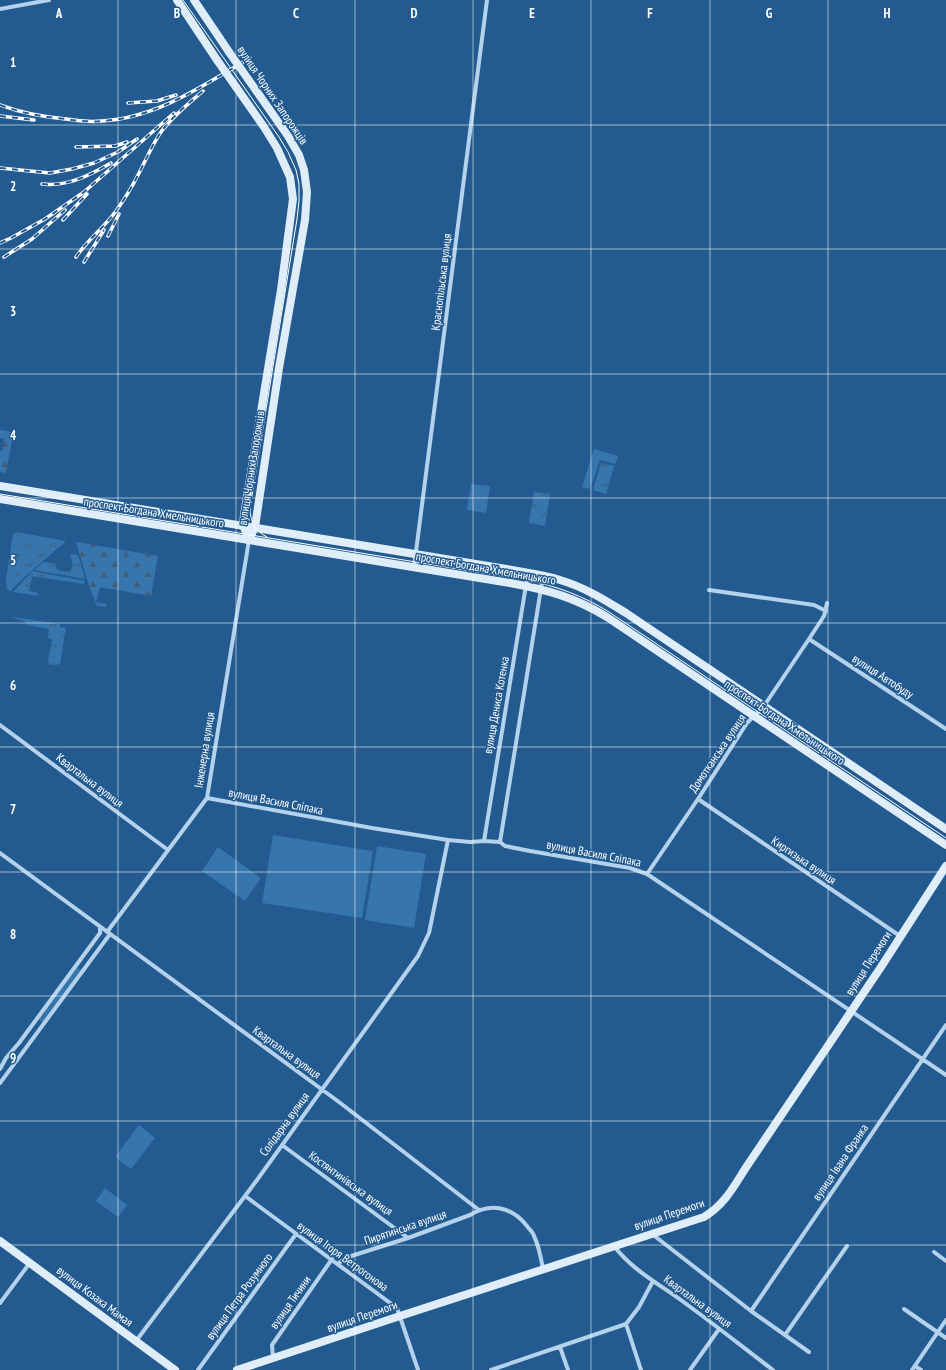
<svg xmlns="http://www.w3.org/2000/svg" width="946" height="1370" font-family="'PT Sans Narrow',sans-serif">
  <defs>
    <pattern id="grass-tufts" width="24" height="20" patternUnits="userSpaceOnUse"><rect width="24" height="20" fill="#3775ad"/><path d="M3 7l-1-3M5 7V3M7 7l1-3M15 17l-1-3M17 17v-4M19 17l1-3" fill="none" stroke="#435e78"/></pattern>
    <pattern id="forest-firs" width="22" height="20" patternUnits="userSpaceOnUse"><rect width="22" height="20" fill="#3775ad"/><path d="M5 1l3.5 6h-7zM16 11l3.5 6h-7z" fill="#435e78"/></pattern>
  </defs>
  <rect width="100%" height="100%" fill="#235b90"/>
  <!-- grass -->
  <path fill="url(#grass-tufts)" d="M601 463 614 466 606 494 593 490Z
    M534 492 550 494 545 526 529 523Z
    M16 532 66 541 29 573 10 591 6 588V579L13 535Z
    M70 554 78 555 85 579 34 570 44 562 56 564 57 570 70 572 73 566Z
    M32 571 85 581 84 584 31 576 30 574Z
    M29 575 32 577 29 591 39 593 38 596 13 592Z
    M13 617 60 624V627L66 628 60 664 56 665H50L48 662 52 639 48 638 49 629 26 625V622L21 620 13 618Z
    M77 967 81 971 43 1023 38 1019Z"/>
  <!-- forest -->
  <path fill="url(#forest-firs)" d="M0 430 8 431 13 435 6 473 0 472V451H2L4 439 0 438Z
    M76 542 158 556 151 596 100 587 96 602 106 604V607L97 606 89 586Z"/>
  <!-- pitch -->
  <path fill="#3775ad" d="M594 449 618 456 615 464 600 460 590 489 582 487Z
    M471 484 490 486 486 513 467 510Z
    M273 835 373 851 362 918 262 903Z
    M377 846 426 854 414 928 365 920Z
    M218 847 261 878 245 901 202 871Z
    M139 1125 155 1138 131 1169 115 1157Z
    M105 1188 127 1205 118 1217 96 1201Z"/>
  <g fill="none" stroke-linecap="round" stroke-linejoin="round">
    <!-- street -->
    <path stroke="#b4d2ec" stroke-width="4" d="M0 9 49 0
      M414 567 487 0
      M709 590 814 605 826 611
      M809 639 946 729
      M0 725 168 850
      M207 798 372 828 448 840 470 842 484 841 500 842 505 846 530 851 630 868 647 874 946 1075
      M698 799 900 936
      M484 841 528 573
      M500 842 543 576
      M0 853 339 1102 479 1210
      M647 874 698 799 747 723 764 706 809 639 824 616 827 603
      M107 932 207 798 249 540
      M0 1069 6 1058 19 1043 100 933V927
      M0 1083 110 934
      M282 1145 408 1238
      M245 1196 397 1308 418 1370
      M652 1234 751 1311 809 1352
      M614 1246C633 1271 661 1285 685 1303 715 1325 744 1348 773 1370
      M934 1252 946 1261
      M338 1264 345 1258 408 1238 470 1215C491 1202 512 1207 527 1226 529 1229 533 1232 534 1236 539 1246 541 1258 543 1269
      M0 1303 29 1264
      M904 1309 946 1338
      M751 1311 946 1025
      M626 1324 641 1370
      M785 1335 847 1246
      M136 1341 257 1180 418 956 429 933 448 840
      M560 1347 568 1370
      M273 1358 272 1345 332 1259
      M915 1366 921 1370
      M198 1370 296 1234
      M491 1370 626 1324 639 1307 653 1281
      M690 1370 719 1329
      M912 1370 946 1320"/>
    <!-- secondary -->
    <path stroke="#dfedf9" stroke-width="8" d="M177 0 217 60
      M194 0 229 52
      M248 79 288 136 299 155 304 170 307 192 305 220 279 368 255 527 249 540
      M236 87 264 127 277 148 290 177 293 199 281 290 244 515 243 525 249 540
      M0 486 512 570C528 573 545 575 560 580 584 587 605 600 626 613L946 829
      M0 499 510 583C548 590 574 597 607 617L946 845
      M0 1241 175 1370
      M237 1370 400 1316 704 1217C724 1205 733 1188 745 1169L881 967 946 866"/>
    <!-- tram -->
    <path stroke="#fff" stroke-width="1" d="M183 0 279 137 288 152 296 170 299 184V201L297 219 250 508C250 521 255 531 267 537
      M0 494 526 580C557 586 583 596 609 612L946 838"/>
    <!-- rail casing -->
    <g stroke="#fff" stroke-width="3.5">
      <path id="rail" d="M128 103 157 101 176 95
        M0 105C21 113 43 117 66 119 78 121 90 122 102 121 157 118 204 85 250 58
        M0 116 34 120
        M76 147 115 146 127 142
        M0 168 50 173 72 169 94 163 118 152 137 139
        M42 184C68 187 90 175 111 163
        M63 220 87 194
        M108 236 119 214
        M0 243 11 238 45 219 84 192 174 113
        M4 257 32 239 65 210
        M76 257C87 240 104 228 116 211 124 200 132 187 138 175 146 160 152 145 161 132 173 116 188 104 203 91
        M84 262 104 230"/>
    </g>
    <!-- rail -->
    <use href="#rail" stroke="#235b90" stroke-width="2" stroke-dasharray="6" stroke-linecap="butt"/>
    <!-- secondary-bridge -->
    <path stroke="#dfedf9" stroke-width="8" d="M229 52 248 79
      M217 60 236 87"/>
  </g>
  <!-- grid -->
  <path fill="none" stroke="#fff" stroke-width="1" stroke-opacity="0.55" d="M118 0V1370M236 0V1370M355 0V1370M473 0V1370M591 0V1370M710 0V1370M828 0V1370M0 125H946M0 249H946M0 374H946M0 498H946M0 623H946M0 747H946M0 872H946M0 996H946M0 1121H946M0 1245H946"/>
  <g text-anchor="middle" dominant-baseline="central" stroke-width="3" stroke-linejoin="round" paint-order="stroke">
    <!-- street labels -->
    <g font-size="12" fill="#fff" stroke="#235b90">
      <text transform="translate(273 95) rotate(56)">вулиця Чорних Запорожців</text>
      <text transform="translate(441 282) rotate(-83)">Краснопільська вулиця</text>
      <text transform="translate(251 468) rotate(-81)">вулиця Чорних Запорожців</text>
      <text transform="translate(154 512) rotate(9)">проспект Богдана Хмельницького</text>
      <text transform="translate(486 568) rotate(10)">проспект Богдана Хмельницького</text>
      <text transform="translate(883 676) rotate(33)">вулиця Автобуду</text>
      <text transform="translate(496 705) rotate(-80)">вулиця Дениса Котенка</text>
      <text transform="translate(785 722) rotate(34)">проспект Богдана Хмельницького</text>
      <text transform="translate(204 750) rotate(-81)">Інженерна вулиця</text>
      <text transform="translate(717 753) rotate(-56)">Домотканська вулиця</text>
      <text transform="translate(90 780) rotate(37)">Квартальна вулиця</text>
      <text transform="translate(276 801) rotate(11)">вулиця Василя Сліпака</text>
      <text transform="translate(594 853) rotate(11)">вулиця Василя Сліпака</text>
      <text transform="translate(804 860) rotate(34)">Киргизька вулиця</text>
      <text transform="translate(868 963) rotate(-57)">вулиця Перемоги</text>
      <text transform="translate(287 1052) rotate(36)">Квартальна вулиця</text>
      <text transform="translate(284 1124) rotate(-54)">Солідарна вулиця</text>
      <text transform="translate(840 1162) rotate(-56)">вулиця Івана Франка</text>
      <text transform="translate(351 1183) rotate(36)">Костянтинівська вулиця</text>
      <text transform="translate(669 1214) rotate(-19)">вулиця Перемоги</text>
      <text transform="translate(405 1227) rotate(-19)">Пирятинська вулиця</text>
      <text transform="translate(343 1256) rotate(36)">вулиця Ігоря Ветрогонова</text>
      <text transform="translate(95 1296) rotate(37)">вулиця Козака Мамая</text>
      <text transform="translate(239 1296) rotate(-54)">вулиця Петра Розумного</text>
      <text transform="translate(698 1301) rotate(36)">Квартальна вулиця</text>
      <text transform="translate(290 1302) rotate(-55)">вулиця Тичини</text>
      <text transform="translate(362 1316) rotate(-19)">вулиця Перемоги</text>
    </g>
  </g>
  <g font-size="13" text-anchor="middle" font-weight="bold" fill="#fff" stroke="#235b90" stroke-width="3" stroke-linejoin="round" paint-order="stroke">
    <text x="59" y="18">A</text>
    <text x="177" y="18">B</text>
    <text x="296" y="18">C</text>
    <text x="414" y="18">D</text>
    <text x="532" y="18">E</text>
    <text x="650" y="18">F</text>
    <text x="769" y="18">G</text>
    <text x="887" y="18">H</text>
    <text x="13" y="67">1</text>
    <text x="13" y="191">2</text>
    <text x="13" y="316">3</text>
    <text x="13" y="440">4</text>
    <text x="13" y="565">5</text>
    <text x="13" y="690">6</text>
    <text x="13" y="814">7</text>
    <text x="13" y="939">8</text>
    <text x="13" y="1063">9</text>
  </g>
</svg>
